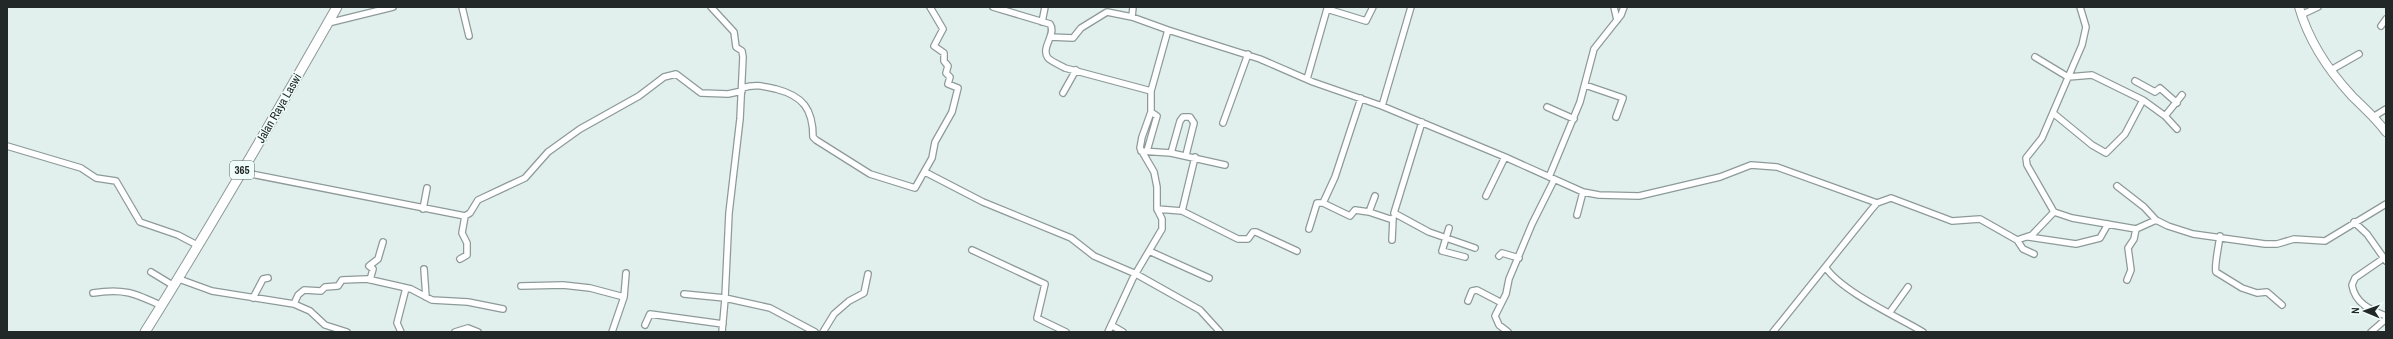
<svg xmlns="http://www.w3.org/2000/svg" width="2393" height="339" font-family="'Archivo Narrow',sans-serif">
  <rect width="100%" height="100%" fill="#e2f0ed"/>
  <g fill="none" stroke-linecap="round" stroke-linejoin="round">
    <!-- minor casing -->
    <g stroke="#8d9a98" stroke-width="8">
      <path id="minor" d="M462 7 469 36
        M711 7 734 32 736 47 742 51 743 57 740 119 729 213 725 298
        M993 7 1050 24C1057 34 1040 48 1048 58 1052 62 1060 65 1065 68L1151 91
        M1614 7 1617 20
        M2301 15 2318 7
        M1042 22 1045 7
        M328 23 393 7
        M2381 26 2386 19
        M1168 30 1260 59 1313 82 1382 106 1505 157 1583 192 1599 195 1639 196 1720 177 1751 165 1777 167 1877 203
        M1050 37 1073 38 1081 28 1107 12 1132 17
        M2035 57 2068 77 2092 75 2143 100
        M2331 70 2359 54
        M1307 79 1327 9 1366 21 1373 7
        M2135 81 2155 92 2160 88 2177 103
        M1585 85 1623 98 1616 117
        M742 88C755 84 763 86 776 89 803 96 813 109 813 137L816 140 870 174 915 188 932 158 935 142 952 112 958 88 948 84 950 77 946 73 948 66 944 61V53L934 46 943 29 930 7
        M1063 93 1076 70
        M1361 98 1335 177 1323 203 1350 216 1355 210 1369 212
        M1382 106 1411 7
        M1547 107 1574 119
        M2053 113 2092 145 2106 153 2125 134 2143 100 2165 116 2182 95
        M2165 116 2177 129
        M2373 117 2386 109
        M1422 122 1394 213 1429 232 1475 248
        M1223 123 1248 54
        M7 146 81 168 96 178 116 181 140 222 178 235 199 246
        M1141 151 1171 153 1225 165
        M1147 151 1157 116 1151 112
        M1171 153 1180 121 1183 117H1190L1194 123 1186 155
        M241 172 465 216 470 213 478 200 525 178 548 152 580 129 639 96 664 77 676 74 701 93 728 94 742 91
        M925 172 983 202 1071 238 1094 256 1136 274 1200 310 1220 332
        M1549 177 1580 102 1594 49 1621 15 1624 7
        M2117 186 2144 207 2156 220 2168 226 2193 234 2265 244H2277L2294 239 2325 241 2386 204
        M1375 196 1369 212 1393 220
        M1486 196 1505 157
        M423 209 427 188
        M1157 209 1182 211 1238 239H1248L1253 232H1256L1297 251
        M1182 211 1195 157
        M2054 212 2027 165 2026 158 2042 138 2082 45 2086 27 2080 7
        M1577 215 1583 192
        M2354 222 2367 234 2386 261
        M1449 228 1442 251 1465 257
        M1309 229 1317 203H1323
        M2220 236C2219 244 2214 267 2216 272L2242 288 2257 293 2267 292 2282 305
        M2029 237 2076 244 2100 238 2108 224
        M1392 240 1393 218
        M2017 240 2023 249 2034 254
        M972 250 1045 284 1037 318 1066 332
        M1149 251 1209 278
        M1499 256 1502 253 1519 258
        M2384 258 2355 278 2352 285C2355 303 2370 310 2386 316
        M460 259 467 255V243L462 233 465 216
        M1826 268C1843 292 1896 316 1923 332
        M424 269 426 297
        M151 272 174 286
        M179 279 212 291 294 304 310 311 325 325 347 332
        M370 280 373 269 369 266 378 259 383 242
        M2127 280 2131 270 2128 248 2134 239 2136 229
        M521 286 563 285 590 288 624 297
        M93 293C123 288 135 293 162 306
        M684 294 725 298 770 308 815 332
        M253 298 263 279 268 278
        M1468 301 1472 291 1477 290 1500 302
        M294 304 298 295 304 290 321 291 325 287 338 286 342 280 367 279 411 289 432 300 468 302 503 309
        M1890 312 1908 287
        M645 325 650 314 723 324
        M1111 325 1123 332
        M401 332 397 323 406 288
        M455 332 468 328 478 332
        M612 332 624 297 626 273
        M722 332 725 299
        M823 332 834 314 849 301 864 293 868 274
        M1108 332 1133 278 1162 229V219L1157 209V187L1154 172 1140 148 1142 137 1151 112V91L1168 30 1132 17 1133 7
        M1508 332 1499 325 1495 316 1506 294 1509 279 1532 224 1554 180
        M1773 332 1871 210 1877 203 1891 198 1952 221 1980 219 2017 240 2032 235 2054 212 2072 218 2136 229 2156 220
        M2371 332 2386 319"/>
    </g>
    <!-- secondary casing -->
    <g stroke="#8d9a98" stroke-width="10">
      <path id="secondary" d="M2299 7C2309 42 2328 70 2352 96 2364 108 2376 118 2386 132"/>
    </g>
    <!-- primary casing -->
    <g stroke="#8d9a98" stroke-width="11">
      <path id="primary" d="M145 332C212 225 275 116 337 7"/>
    </g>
    <!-- minor -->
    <use href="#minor" stroke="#fff" stroke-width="5.5"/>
    <!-- secondary -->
    <use href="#secondary" stroke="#fff" stroke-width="8"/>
    <!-- primary -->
    <use href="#primary" stroke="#fff" stroke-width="9"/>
  </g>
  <g text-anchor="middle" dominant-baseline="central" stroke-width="3" stroke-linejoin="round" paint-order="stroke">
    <!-- shield labels -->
    <rect fill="#effdfb" stroke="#606867" stroke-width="1" x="230" y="161" width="24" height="18" rx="3"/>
    <g font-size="11" font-weight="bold" fill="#222827">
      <text x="242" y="170">365</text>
    </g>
    <!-- street labels -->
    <g font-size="12" fill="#222827" stroke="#effdfb">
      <text transform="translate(279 108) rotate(-60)">Jalan Raya Laswi</text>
    </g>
  </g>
  <!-- border -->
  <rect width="2393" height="339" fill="none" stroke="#222827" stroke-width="16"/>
  <!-- north arrow -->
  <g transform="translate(2365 311) rotate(272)" stroke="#effdfb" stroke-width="3" paint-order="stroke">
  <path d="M0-3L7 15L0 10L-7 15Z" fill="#222827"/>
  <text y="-6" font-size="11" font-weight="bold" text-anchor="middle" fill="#222827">N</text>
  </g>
</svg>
